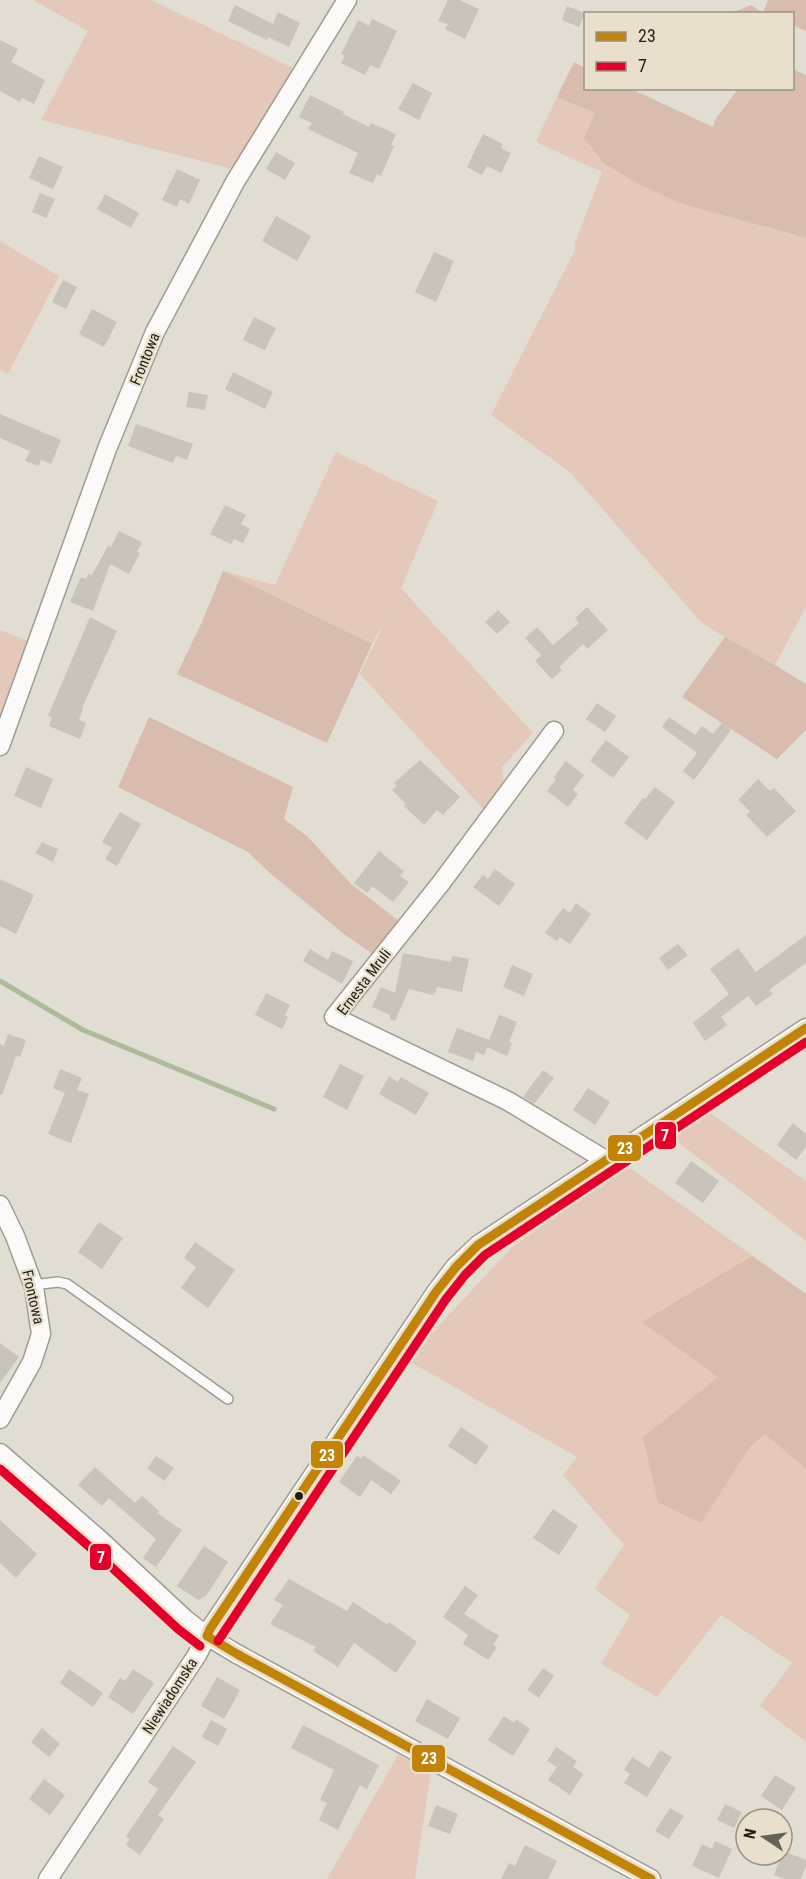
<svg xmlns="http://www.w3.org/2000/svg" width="806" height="1879" font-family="'Roboto Condensed',sans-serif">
  <rect width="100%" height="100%" fill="#e2ddd2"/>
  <!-- green -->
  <path fill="#e4c8b9" d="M33 0H151L293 68 233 169 41 120 88 31Z
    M557 97 595 113 715 213 806 238V607L775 665 725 637 702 623 571 473 491 415 575 250V243L602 172 536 142Z
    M0 241 59 276 8 374 0 370Z
    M336 452 438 501 401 588 533 733 502 767 504 785 485 811 360 674 386 619 372 644 223 571 275 585Z
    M0 630 28 641 0 715Z
    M710 1113 806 1181V1241L670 1136Z
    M627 1166 806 1294V1742L760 1706 792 1663 721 1615 657 1697 601 1664 630 1615 595 1589 624 1545 563 1475 577 1457 407 1360 512 1247Z
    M398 1755 431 1770 415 1879H327Z"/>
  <!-- forest -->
  <path fill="#d8bcae" d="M768 0H806V31L793 25 792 14 732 13 751 5 763 13Z
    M574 62 585 68 586 88 631 89 713 127 715 120 738 89 792 88 793 69 806 75V238L679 203 658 193 633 181 604 163 584 138 595 113 557 97Z
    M223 571 372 644 327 743 177 674 202 622Z
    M725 637 775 665 806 684V730L777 759 682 697Z
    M149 717 293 787 284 819 307 836 351 884 399 921 374 955 344 934 271 874 248 852 118 787Z
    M752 1256 806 1294V1469L765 1434 750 1447 701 1523 658 1502 643 1437 718 1377 642 1322Z"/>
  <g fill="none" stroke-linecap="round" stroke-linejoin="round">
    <!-- stream -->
    <path stroke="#aebb9b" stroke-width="5" d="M0 981 83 1030 274 1109"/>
  </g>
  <!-- building -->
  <path fill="#c8c3bb" d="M448 0H459L479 9 465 39 445 29 448 24 438 21Z
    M235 5 273 24 278 12 300 23 289 47 268 37 267 40 228 21Z
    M567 6 585 13 579 27 562 20Z
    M372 19 397 31 379 69 370 65 365 75 341 63 345 56 341 54 358 20 369 26Z
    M0 40 18 49 11 62 45 80 34 104 22 98 20 102 0 91Z
    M413 83 432 93 419 120 398 109Z
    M310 95 344 112 343 114 369 127 371 123 396 134 391 145 394 146 381 176 377 174 373 183 349 173 358 153 308 129 312 123 299 117Z
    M483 134 503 144 501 148 511 153 501 173 487 166 482 175 467 167Z
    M276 152 295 163 285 180 266 169Z
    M39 156 63 167 53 189 29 178Z
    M177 169 200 180 189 204 180 199 177 207 162 200Z
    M40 193 55 199 46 218 32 212Z
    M105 194 139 213 131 228 97 209Z
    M276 216 311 236 297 261 262 241Z
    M434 252 454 261 436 302 415 292Z
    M63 280 77 287 66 309 52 302Z
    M92 309 117 322 104 347 79 334Z
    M254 317 276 328 265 350 243 340Z
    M233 372 273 392 265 409 225 389Z
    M189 392 208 395 205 410 186 407Z
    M0 414 61 440 51 464 41 460 39 466 25 461 30 451 0 438Z
    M136 424 193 444 187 460 176 456 173 463 128 446Z
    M225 505 246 515 241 524 250 529 243 543 234 539 231 544 210 534Z
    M119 531 142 542 137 552 140 553 129 574 110 564 93 611 70 602 81 577 86 579 88 574 92 575 108 546 111 547Z
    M587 607 608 630 587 649 583 644 559 667 562 670 552 679 535 661 541 655 525 638 537 627 553 645 579 623 575 618Z
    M498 610 510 622 497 634 485 622Z
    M90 617 117 631 82 708 83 709 79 720 86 723 80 739 49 726 52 718 48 716Z
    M597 703 616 716 605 732 586 719Z
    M669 717 695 735 702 726 713 734 722 723 731 730 694 780 683 771 697 753 662 727Z
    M606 740 629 757 613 778 590 761Z
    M420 760 460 797 443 815 437 810 424 825 404 806 406 804 392 790 397 786 394 783Z
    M566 761 584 775 573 790 578 794 568 807 547 791 556 779 554 777Z
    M26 767 53 779 41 808 14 796Z
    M758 779 770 791 774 788 796 811 767 837 746 815 750 811 738 800Z
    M655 787 675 802 647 840 624 823 643 798 645 799Z
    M120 812 141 824 117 866 105 859 112 848 102 842Z
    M42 842 58 849 53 862 35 853Z
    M379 851 404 871 400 876 409 882 393 902 372 886 367 893 354 883Z
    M495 869 515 884 499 906 473 887 483 875 488 879Z
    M0 879 34 895 16 934 0 926Z
    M576 903 591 914 570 944 560 937 557 941 545 933 563 908 570 913Z
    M806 935V963L769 990 773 994 756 1006 748 996 721 1017 727 1025 705 1041 693 1023 729 994 710 969 738 948 756 972Z
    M678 944 688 955 668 970 659 958Z
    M310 949 328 960 332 951 353 961 342 984 303 961Z
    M403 953 451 962 452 956 469 959 462 992 437 987 436 993 434 992 433 995 409 989 395 1021 390 1019V1015L372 1007 381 987 395 993Z
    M512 965 533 974 524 996 503 987Z
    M266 993 290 1005 285 1015 288 1017 282 1029 255 1015Z
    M499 1015 517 1022 509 1042 512 1043 507 1056 487 1047 484 1055 476 1052 473 1061 448 1052 457 1028 489 1040Z
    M8 1034 26 1040 20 1057 16 1056 2 1095H0V1044L4 1046Z
    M340 1064 364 1076 347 1110 323 1097Z
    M60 1069 82 1078 77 1090 89 1094 71 1143 48 1134 65 1093 53 1088Z
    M543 1070 554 1078 534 1104 523 1097Z
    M389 1076 398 1082 401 1077 429 1093 416 1115 379 1094Z
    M588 1088 610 1102 595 1125 573 1110Z
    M793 1123 806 1134V1147L796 1160 777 1145Z
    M691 1161 719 1181 703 1203 675 1183Z
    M99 1222 123 1238 102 1269 78 1252Z
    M195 1242 235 1270 208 1308 181 1288 196 1267 184 1258Z
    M0 1343 19 1357 0 1383Z
    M461 1427 489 1446 476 1465 448 1446Z
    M363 1455 401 1481 391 1494 371 1480 360 1497 339 1482 357 1456 361 1458Z
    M156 1456 174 1468 164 1481 147 1468Z
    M95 1467 135 1503 142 1496 159 1511 157 1513 182 1530 156 1567 143 1558 156 1539 109 1498 102 1506 78 1485Z
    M553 1509 578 1526 559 1555 533 1538Z
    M0 1520 37 1554 16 1578 0 1563Z
    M204 1546 228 1562 206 1596 198 1600 177 1586Z
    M289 1579 347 1611 353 1602 388 1625 389 1622 417 1642 396 1673 354 1643 338 1667 313 1651 316 1647 270 1624 283 1605 274 1600Z
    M465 1586 478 1595 464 1614 499 1636 493 1645 497 1647 488 1660 463 1644 468 1635 443 1617Z
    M543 1668 554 1676 539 1698 527 1690Z
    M69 1669 103 1693 93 1707 60 1683Z
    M133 1669 154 1683 133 1714 108 1697 120 1678 125 1681Z
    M217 1677 240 1690 224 1719 201 1706Z
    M427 1699 460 1718 448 1739 415 1721Z
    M504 1716 514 1723 516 1719 530 1729 513 1756 488 1740Z
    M211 1720 227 1729 218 1746 202 1737Z
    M303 1725 379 1765 367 1789 360 1785 338 1830 319 1820 327 1803 320 1800 334 1770 291 1748Z
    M42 1728 60 1744 49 1757 31 1742Z
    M173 1746 196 1762 158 1815 164 1819 140 1855 126 1845 130 1839 126 1836 158 1789 148 1782Z
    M556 1747 577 1761 573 1767 583 1774 570 1795 548 1780 557 1767 547 1761Z
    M660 1750 672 1757 647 1797 624 1783 630 1774 624 1770 632 1757 649 1768Z
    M775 1775 796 1788 782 1810 761 1796Z
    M44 1779 65 1795 50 1815 29 1799Z
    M725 1804 742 1812 734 1828 717 1820Z
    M436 1805 458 1814 450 1834 428 1826Z
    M670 1808 684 1816 669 1839 655 1831Z
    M715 1841 732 1849 719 1878 692 1866 702 1844 712 1849Z
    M525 1845 557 1861 548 1879H501L509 1863 515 1866Z
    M783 1851 806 1860V1866L801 1879H785L774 1875Z"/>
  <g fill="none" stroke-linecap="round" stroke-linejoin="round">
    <!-- lane casing -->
    <g stroke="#9f9c93" stroke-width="12">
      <path id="lane" d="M33 1285 58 1282 67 1284 228 1399"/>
    </g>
    <!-- street casing -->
    <g stroke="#9f9c93" stroke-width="21">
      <path id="street" d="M554 731 441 883 334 1017 508 1101 607 1161
        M0 746 107 449 155 332 235 182 347 0
        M0 1205 15 1236 34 1287 41 1334 32 1362 0 1419
        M0 1453 100 1540 186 1620 207 1636 237 1654 651 1879
        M48 1879 197 1655 210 1629 436 1292 455 1267 478 1245 806 1028"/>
    </g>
    <!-- lane -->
    <use href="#lane" stroke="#fbfaf8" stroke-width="9"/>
    <!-- street -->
    <use href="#street" stroke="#fbfaf8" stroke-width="18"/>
    <!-- bus-1 casing -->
    <g stroke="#e8dfcc" stroke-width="14">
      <path id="bus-1" d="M207 1636 210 1629 436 1292 456 1267 478 1245 806 1028
        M207 1636 237 1654 651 1879"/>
    </g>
    <!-- bus-2 casing -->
    <g stroke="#e8dfcc" stroke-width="14">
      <path id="bus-2" d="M0 1469 92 1549 178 1629 200 1646
        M218 1641 446 1299 465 1275 485 1255 806 1042"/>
    </g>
    <!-- bus-1 -->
    <use href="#bus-1" stroke="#c28406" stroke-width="9"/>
    <!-- bus-2 -->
    <use href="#bus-2" stroke="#e4002b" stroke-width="9"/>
  </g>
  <!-- markers -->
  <circle fill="#221f18" stroke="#e8dfcc" stroke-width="2" cx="299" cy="1496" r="5"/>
  <g text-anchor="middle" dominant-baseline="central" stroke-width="4.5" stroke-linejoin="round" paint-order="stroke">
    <!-- street labels -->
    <g font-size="15" fill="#221f18" stroke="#e8dfcc">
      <text transform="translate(145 359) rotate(-68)">Frontowa</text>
      <text transform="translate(364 982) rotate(-53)">Ernesta Mruli</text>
      <text transform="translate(33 1297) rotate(77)">Frontowa</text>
      <text transform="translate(170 1696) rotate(-57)">Niewiadomska</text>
    </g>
  </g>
  <g stroke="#e8dfcc" stroke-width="2">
    <rect x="654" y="1121" width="23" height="29" rx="6" fill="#e4002b"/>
    <rect x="607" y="1134" width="35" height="28" rx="6" fill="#c28406"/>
    <rect x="310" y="1440" width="34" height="29" rx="6" fill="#c28406"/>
    <rect x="89" y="1543" width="23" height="28" rx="6" fill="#e4002b"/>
    <rect x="411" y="1744" width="35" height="29" rx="6" fill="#c28406"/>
  </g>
  <g font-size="16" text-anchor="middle" font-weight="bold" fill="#fff">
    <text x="665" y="1141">7</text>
    <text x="625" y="1154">23</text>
    <text x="327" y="1461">23</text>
    <text x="101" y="1563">7</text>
    <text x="429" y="1764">23</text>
  </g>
  <!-- legend -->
  <rect x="584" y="12" width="210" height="78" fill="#e8dfcc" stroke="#999284" stroke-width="1.5"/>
  <rect x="596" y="32" width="30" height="9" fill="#c28406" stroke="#999284" stroke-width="1.5"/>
  <text x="638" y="42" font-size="18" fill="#221f18">23</text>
  <rect x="596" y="62" width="30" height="9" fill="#e4002b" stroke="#999284" stroke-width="1.5"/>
  <text x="638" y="72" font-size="18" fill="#221f18">7</text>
  <!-- north arrow -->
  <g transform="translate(764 1837) rotate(283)"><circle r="28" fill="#e8dfcc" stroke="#999284" stroke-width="1.5"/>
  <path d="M0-4.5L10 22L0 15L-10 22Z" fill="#656259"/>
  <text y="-9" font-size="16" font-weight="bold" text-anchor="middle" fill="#221f18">N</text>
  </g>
</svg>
